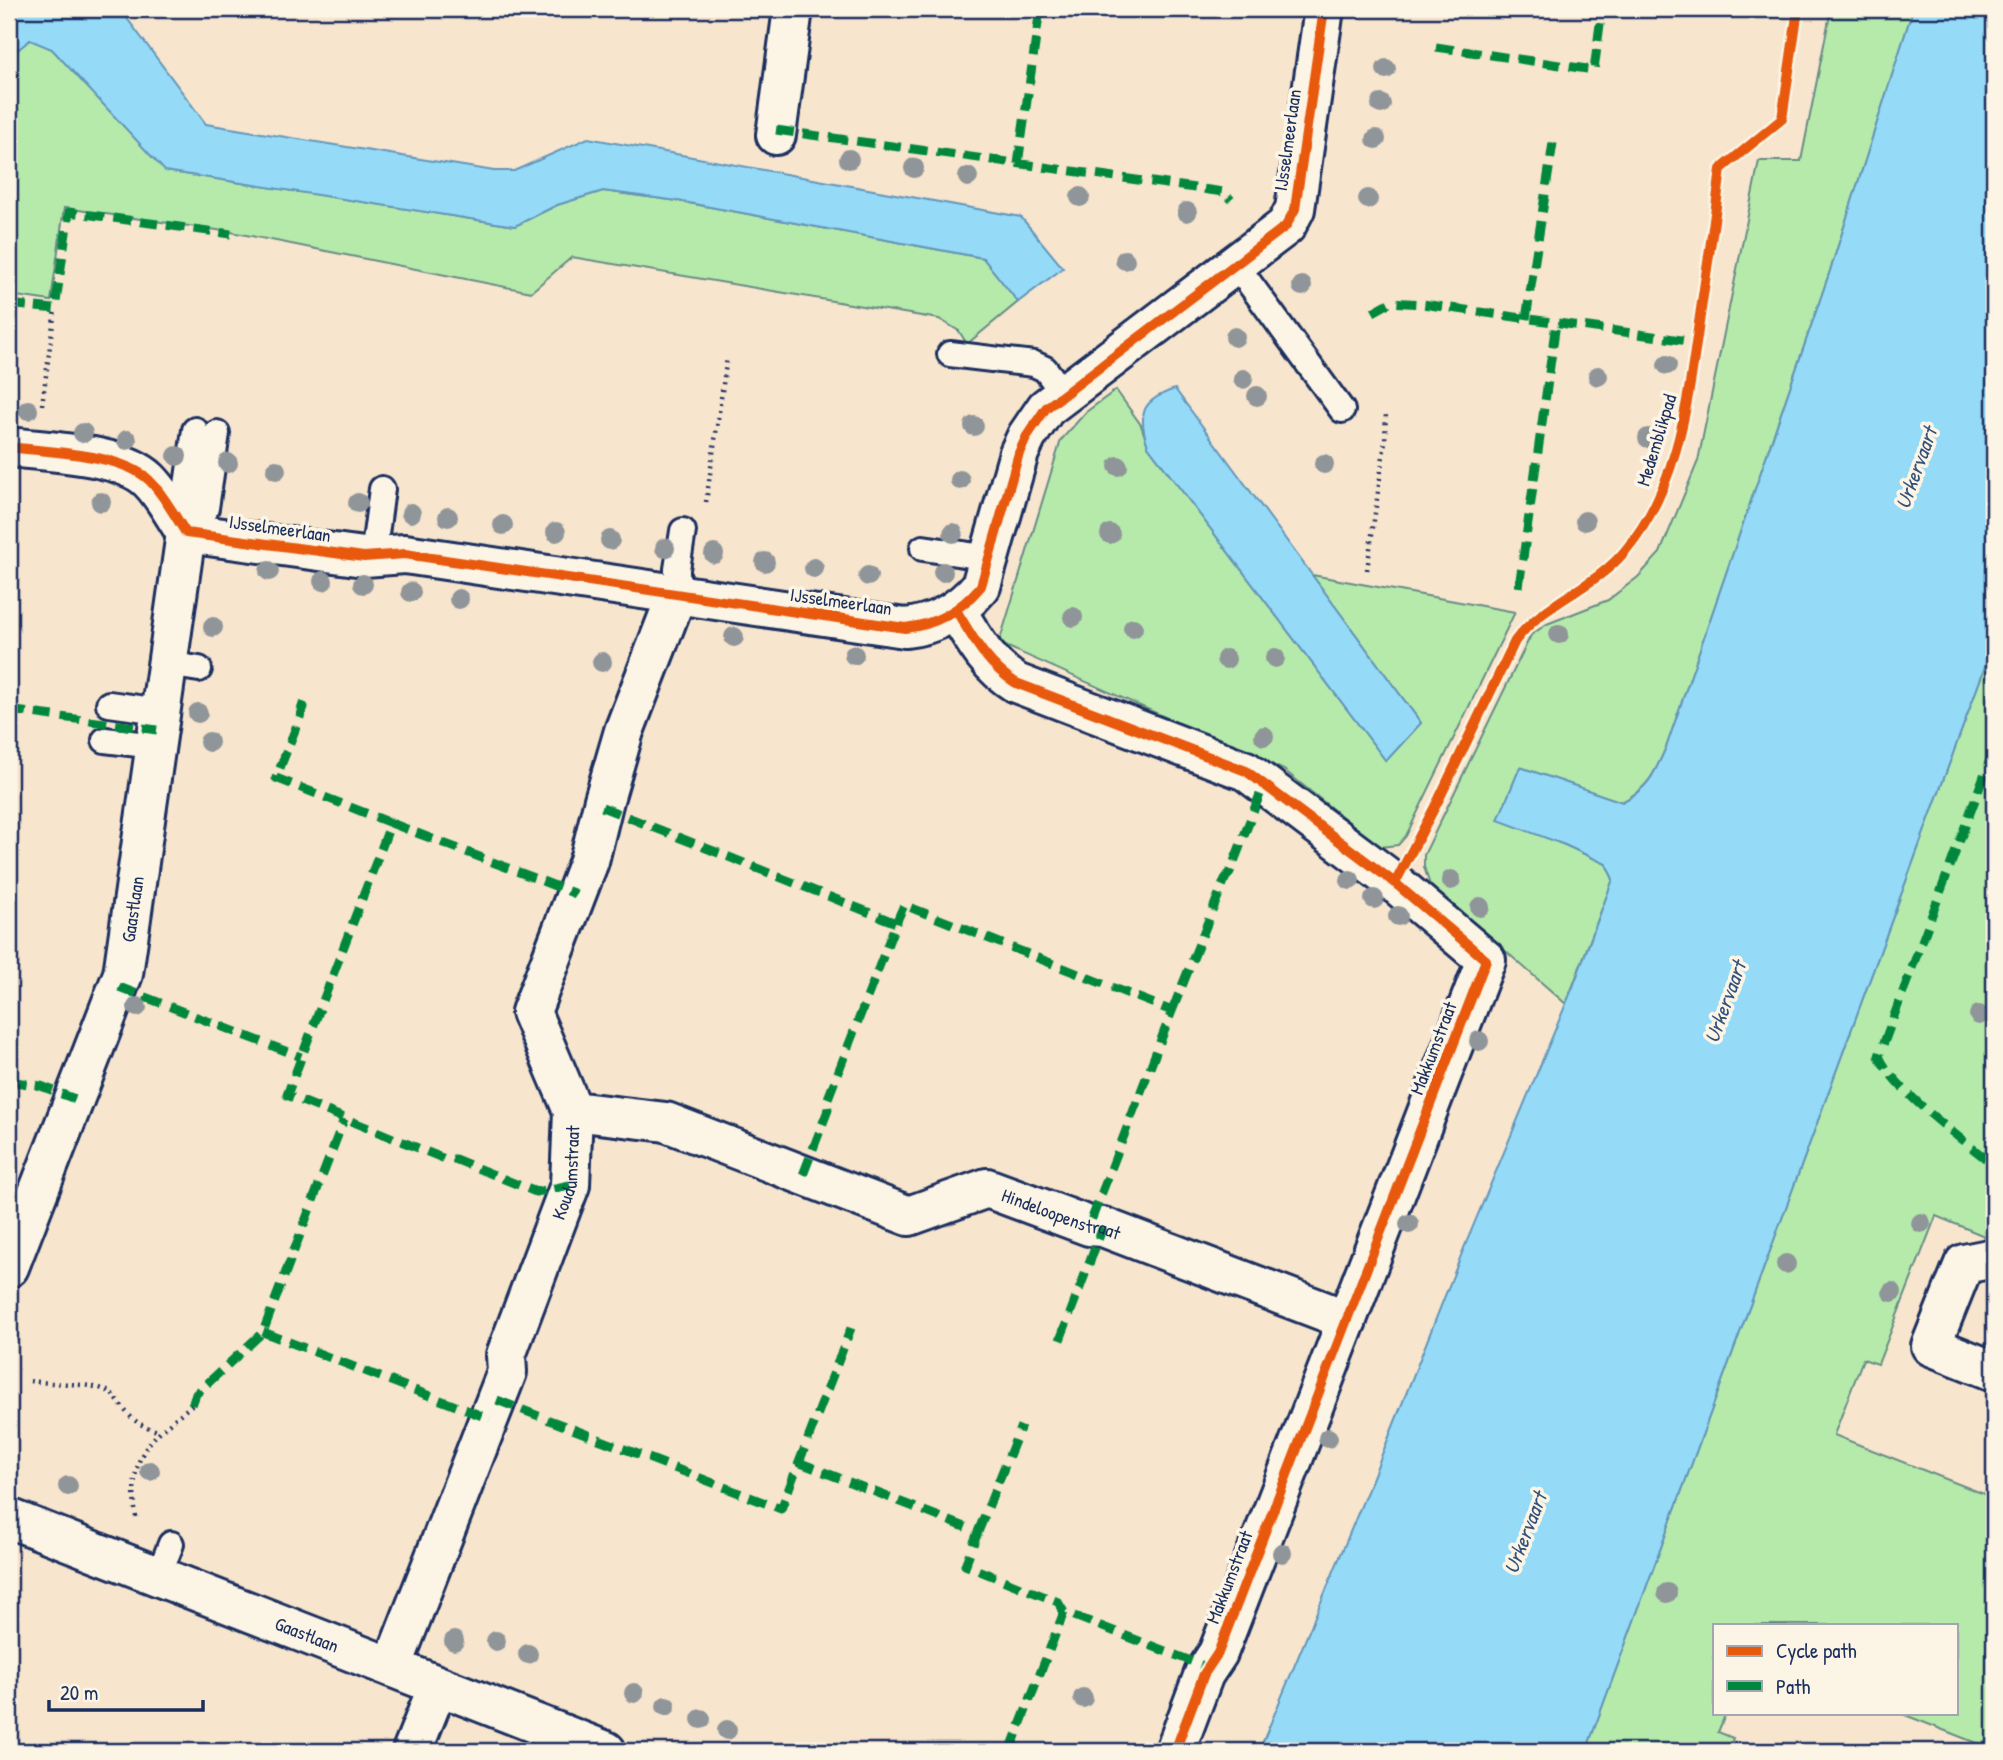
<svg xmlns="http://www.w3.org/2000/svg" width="2003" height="1760" font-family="'Patrick Hand',sans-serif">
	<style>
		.green { fill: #b6eaab; stroke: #688c84; stroke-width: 2 }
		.water { fill: #95dbf7; stroke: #6496ba; stroke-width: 2 }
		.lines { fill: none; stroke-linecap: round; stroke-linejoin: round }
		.service-casing { stroke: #1b2f5e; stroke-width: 30 }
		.minor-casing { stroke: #1b2f5e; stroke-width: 44 }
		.path { stroke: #1b2f5e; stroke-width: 4.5; stroke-dasharray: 2 5; stroke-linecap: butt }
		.service { stroke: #fcf5e5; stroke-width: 24 }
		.minor { stroke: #fcf5e5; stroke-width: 38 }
		.quiet { stroke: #00873e; stroke-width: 9; stroke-dasharray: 18 9; stroke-linecap: butt }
		.cycleway-casing { stroke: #fcf5e5; stroke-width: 15 }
		.cycleway { stroke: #e8590c; stroke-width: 10 }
		.tree { fill: #8f9599 }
		.labels { text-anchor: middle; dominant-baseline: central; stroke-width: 7; stroke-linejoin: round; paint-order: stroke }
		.street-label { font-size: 19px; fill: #1b2f5e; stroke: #fcf5e5 }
		.water-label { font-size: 21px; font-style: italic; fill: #33517d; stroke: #fcf5e5 }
	</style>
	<rect width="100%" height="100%" fill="#f7e5ce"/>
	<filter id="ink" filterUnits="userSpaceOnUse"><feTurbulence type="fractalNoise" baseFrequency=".0143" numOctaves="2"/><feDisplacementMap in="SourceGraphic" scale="14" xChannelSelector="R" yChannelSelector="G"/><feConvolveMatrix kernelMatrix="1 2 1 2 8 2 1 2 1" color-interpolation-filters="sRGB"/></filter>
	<g filter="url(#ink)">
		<path class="green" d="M 1831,9 L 1913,9 L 1831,268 L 1667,745 C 1655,772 1650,787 1622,802 L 1520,767 L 1499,819 L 1565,845 L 1606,864 L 1613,879 L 1566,1004 L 1430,885 L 1424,867 L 1424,855 L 1531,635 L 1547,624 L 1608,600 L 1638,577 L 1660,553 L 1698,461 L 1759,161 L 1801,161 Z
			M 30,39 L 52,49 L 166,171 L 515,226 L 557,205 L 603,191 L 678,201 L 983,258 L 1018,302 L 967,344 L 959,331 L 939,319 L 572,257 L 531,292 L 231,232 L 64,208 L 51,301 L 9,295 L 9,57 Z
			M 1116,390 L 1141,425 L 1148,446 L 1386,761 L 1421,723 L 1312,575 L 1515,612 L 1406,836 L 1398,845 L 1380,847 L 1284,770 L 999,643 L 1061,440 L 1086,412 Z
			M 1994,642 L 1994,1240 L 1936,1216 L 1878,1364 L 1863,1359 L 1834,1435 L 1994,1498 L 1994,1750 L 1900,1713 L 1956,1713 L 1956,1625 L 1714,1625 L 1714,1713 L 1726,1713 L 1718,1732 L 1733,1738 L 1728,1751 L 1586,1751 Z"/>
		<path class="water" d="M 9,9 L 120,9 L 206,124 L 494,171 L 514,171 L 588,138 L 1021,217 L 1063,268 L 1018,302 L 983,258 L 678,201 L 603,191 L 557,205 L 515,226 L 165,171 L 52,49 L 30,40 L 9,57 Z
			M 1913,9 L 1994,9 L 1994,642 L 1586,1751 L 1259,1751 L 1373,1477 L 1464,1248 L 1573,987 L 1613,879 L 1606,864 L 1565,845 L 1498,820 L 1520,767 L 1622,802 C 1650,788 1655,772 1667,745 L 1831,268 Z
			M 1175,389 L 1421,723 L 1386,761 L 1148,446 C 1137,413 1142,400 1175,389 Z"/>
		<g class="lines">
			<defs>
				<path id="service" d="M 1236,265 L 1342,410
					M 950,354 L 1034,364 L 1045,369 L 1063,393
					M 186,529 L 186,492 L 195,430
					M 186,533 L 206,508 L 217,433
					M 923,548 L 990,558
					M 373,557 L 382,489
					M 677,594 L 677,569 L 683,531
					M 167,664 L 199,669
					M 109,704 L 160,711
					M 105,740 L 155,746
					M 158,1577 L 171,1544"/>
				<g id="minor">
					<path d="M 776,135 L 793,9"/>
					<path d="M 9,447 C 47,452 121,453 149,480 C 164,495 174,515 186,533 L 364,557 L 405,554 L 905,628 C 936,625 961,610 981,586 L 1019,453 L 1027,436 L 1046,408 L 1286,226 L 1295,209 L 1324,9"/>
					<path d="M 956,610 C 973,638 987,665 1016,683 L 1246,771 L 1395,883 L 1486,960 L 1218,1653 L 1204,1674 L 1175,1751"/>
					<path id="s1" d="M 573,1111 L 666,1122 L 909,1216 L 987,1188 L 1089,1226 L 1103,1227 L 1347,1320"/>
					<path d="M 1994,1258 L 1964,1264 L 1931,1346 L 1994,1371"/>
					<path id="s2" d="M 9,1267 L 123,974 L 186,533"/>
					<path id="s3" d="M 9,1518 L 606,1751"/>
					<path id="s4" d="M 392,1667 L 507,1372 L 506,1355 L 570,1185 L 573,1111 L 531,1012 L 589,861 L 604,800 L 624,731 L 677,594"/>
					<path d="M 412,1751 L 438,1686"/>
				</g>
			</defs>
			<use href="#service" class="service-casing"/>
			<use href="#minor" class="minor-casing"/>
			<path class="path" d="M 42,405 L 55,309
				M 706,502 L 727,357
				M 1367,570 L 1385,442 L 1386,412
				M 9,1340 L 17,1338
				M 30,1381 C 49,1384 90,1383 105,1390 C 117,1395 121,1408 131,1417 C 139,1425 149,1428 160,1432
				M 136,1517 C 128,1456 146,1441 192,1405"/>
			<use href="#service" class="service"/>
			<use href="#minor" class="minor"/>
			<path class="quiet" d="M 1436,47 L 1594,70 L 1602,9
				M 776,130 L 1224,192 L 1231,200
				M 1018,164 L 1040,9
				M 9,304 L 55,309 L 69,212 L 231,234
				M 1373,312 L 1391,302 L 1422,304 L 1696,342
				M 1526,319 L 1553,143
				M 1519,587 L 1556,323
				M 298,705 L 304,707 L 276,778 L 391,823 L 287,1095 L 445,1159 L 455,1159 L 536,1192 L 570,1185
				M 9,710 L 157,730
				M 1994,749 L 1879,1056 C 1892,1088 1965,1142 1994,1165
				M 602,807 L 896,923 L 827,1101 L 828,1110 L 803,1175
				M 391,823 L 576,894
				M 896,923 L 904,905 L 1172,1011 L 1089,1226
				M 119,987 L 301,1057
				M 1172,1011 L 1225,879 L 1230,872 L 1264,784
				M 9,1081 L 41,1086 L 75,1099
				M 263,1332 L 490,1419
				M 1060,1340 L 1103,1227
				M 497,1400 L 781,1509 L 851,1328
				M 192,1405 L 196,1394 L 263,1332 L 344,1119
				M 798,1462 L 978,1532 L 965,1565 L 1058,1602 L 1064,1612 L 1209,1668
				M 978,1532 L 1021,1426
				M 1010,1751 L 1064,1612"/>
			<defs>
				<path id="cycleway" d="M 9,447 C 47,452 121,453 149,480 C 164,495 174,515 186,533 L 364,557 L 405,554 L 905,628 C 936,625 961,610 981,586 L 1019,453 L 1027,436 L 1046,408 L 1286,226 L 1295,209 L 1324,9
					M 956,610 C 973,638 987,665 1016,683 L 1246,771 L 1395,883 L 1486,960 L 1218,1653 L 1204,1674 L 1175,1751
					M 1395,883 L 1439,799 L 1515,641 C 1546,600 1594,589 1625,551 C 1680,486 1688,397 1700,316 C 1707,267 1715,218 1721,169 L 1782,119 L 1798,9"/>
			</defs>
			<use href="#cycleway" class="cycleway-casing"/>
			<use href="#cycleway" class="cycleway"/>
		</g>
		<g class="tree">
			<circle cx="1386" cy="69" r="10"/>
			<circle cx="1381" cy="104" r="10"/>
			<circle cx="1376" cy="139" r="10"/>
			<circle cx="849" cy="159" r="10"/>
			<circle cx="914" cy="168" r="10"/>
			<circle cx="968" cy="177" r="10"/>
			<circle cx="1080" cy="197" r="10"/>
			<circle cx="1368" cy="199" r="10"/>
			<circle cx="1187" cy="212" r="10"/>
			<circle cx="1125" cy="260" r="10"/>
			<circle cx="1302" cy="286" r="10"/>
			<circle cx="1235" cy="337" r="10"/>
			<circle cx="1667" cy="365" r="10"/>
			<circle cx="1598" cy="376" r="10"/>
			<circle cx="1243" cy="379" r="10"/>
			<circle cx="1257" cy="396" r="10"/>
			<circle cx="28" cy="410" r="10"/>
			<circle cx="974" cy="426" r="10"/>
			<circle cx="83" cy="433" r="10"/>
			<circle cx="1648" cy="438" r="10"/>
			<circle cx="127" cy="440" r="10"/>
			<circle cx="177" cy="456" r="10"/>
			<circle cx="228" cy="463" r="10"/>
			<circle cx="1324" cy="464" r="10"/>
			<circle cx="1118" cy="466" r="10"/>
			<circle cx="276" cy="470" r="10"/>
			<circle cx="960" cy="480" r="10"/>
			<circle cx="101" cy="502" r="10"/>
			<circle cx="358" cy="503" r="10"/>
			<circle cx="411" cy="513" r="10"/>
			<circle cx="448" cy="517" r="10"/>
			<circle cx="1585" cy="521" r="10"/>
			<circle cx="503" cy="525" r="10"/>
			<circle cx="556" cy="532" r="10"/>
			<circle cx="953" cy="533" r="10"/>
			<circle cx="1110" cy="534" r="10"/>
			<circle cx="610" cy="540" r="10"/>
			<circle cx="665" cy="548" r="10"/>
			<circle cx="714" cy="554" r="10"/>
			<circle cx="765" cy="562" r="10"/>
			<circle cx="814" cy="568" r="10"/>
			<circle cx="269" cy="571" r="10"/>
			<circle cx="943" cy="572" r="10"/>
			<circle cx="868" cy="576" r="10"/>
			<circle cx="323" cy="581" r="10"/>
			<circle cx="363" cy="584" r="10"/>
			<circle cx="411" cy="592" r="10"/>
			<circle cx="459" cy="599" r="10"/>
			<circle cx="1073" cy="617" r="10"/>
			<circle cx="213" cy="627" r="10"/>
			<circle cx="1133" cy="628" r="10"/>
			<circle cx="1559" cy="634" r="10"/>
			<circle cx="734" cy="637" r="10"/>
			<circle cx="854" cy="655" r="10"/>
			<circle cx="1275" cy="658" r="10"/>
			<circle cx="1226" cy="659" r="10"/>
			<circle cx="602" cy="662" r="10"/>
			<circle cx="198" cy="713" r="10"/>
			<circle cx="1264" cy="736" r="10"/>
			<circle cx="209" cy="742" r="10"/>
			<circle cx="1350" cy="880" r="10"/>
			<circle cx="1451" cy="880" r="10"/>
			<circle cx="1374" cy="899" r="10"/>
			<circle cx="1480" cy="907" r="10"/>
			<circle cx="1398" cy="916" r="10"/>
			<circle cx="137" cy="1007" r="10"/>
			<circle cx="1979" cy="1015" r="10"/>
			<circle cx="1479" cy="1041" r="10"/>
			<circle cx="1921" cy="1223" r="10"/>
			<circle cx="1409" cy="1224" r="10"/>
			<circle cx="1786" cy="1264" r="10"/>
			<circle cx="1892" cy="1292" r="10"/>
			<circle cx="1328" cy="1438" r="10"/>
			<circle cx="150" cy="1471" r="10"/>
			<circle cx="68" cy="1486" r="10"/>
			<circle cx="1282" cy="1553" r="10"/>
			<circle cx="1667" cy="1593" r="10"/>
			<circle cx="454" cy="1641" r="10"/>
			<circle cx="496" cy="1641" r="10"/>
			<circle cx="528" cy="1654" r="10"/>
			<circle cx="634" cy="1693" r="10"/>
			<circle cx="1083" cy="1698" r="10"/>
			<circle cx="666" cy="1706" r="10"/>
			<circle cx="701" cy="1719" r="10"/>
			<circle cx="727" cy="1730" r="10"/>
		</g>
	</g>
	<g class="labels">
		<g class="street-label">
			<text transform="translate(1287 140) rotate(-82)">IJsselmeerlaan</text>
			<text transform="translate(1656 440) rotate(-73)">Medemblikpad</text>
			<text transform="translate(280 528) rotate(8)">IJsselmeerlaan</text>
			<text transform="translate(841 601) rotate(8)">IJsselmeerlaan</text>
			<text stroke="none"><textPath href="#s2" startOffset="380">Gaastlaan</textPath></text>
			<text transform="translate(1433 1048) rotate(-69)">Makkumstraat</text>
			<text stroke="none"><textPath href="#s4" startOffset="527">Koudumstraat</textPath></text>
			<text stroke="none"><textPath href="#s1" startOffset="516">Hindeloopenstraat</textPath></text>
			<text transform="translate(1229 1577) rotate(-69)">Makkumstraat</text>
			<text stroke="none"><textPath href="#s3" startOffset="320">Gaastlaan</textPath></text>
		</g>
		<g class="water-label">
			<text transform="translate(1916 468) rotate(-70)">Urkervaart</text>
			<text transform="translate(1725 1002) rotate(-70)">Urkervaart</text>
			<text transform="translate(1525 1533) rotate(-69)">Urkervaart</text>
		</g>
	</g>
	<rect width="2003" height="1760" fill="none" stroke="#fcf5e5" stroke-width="35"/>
	<rect x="18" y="18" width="1968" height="1725" fill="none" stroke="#1b2f5e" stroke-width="2.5" filter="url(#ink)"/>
	<rect x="1713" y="1624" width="245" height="91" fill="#fcf5e5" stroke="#a2a6af" stroke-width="2"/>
	<rect x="1727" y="1646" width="35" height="10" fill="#e8590c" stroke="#a2a6af" stroke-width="2"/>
	<text x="1776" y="1658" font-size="21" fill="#1b2f5e">Cycle path</text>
	<rect x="1727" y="1681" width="35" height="10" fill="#00873e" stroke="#a2a6af" stroke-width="2"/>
	<text x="1776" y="1694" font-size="21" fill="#1b2f5e">Path</text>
	<path d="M49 1700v10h154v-10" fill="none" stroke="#1b2f5e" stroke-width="3.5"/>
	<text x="60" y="1700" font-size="21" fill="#1b2f5e" stroke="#fcf5e5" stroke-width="5" paint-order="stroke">20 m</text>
</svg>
